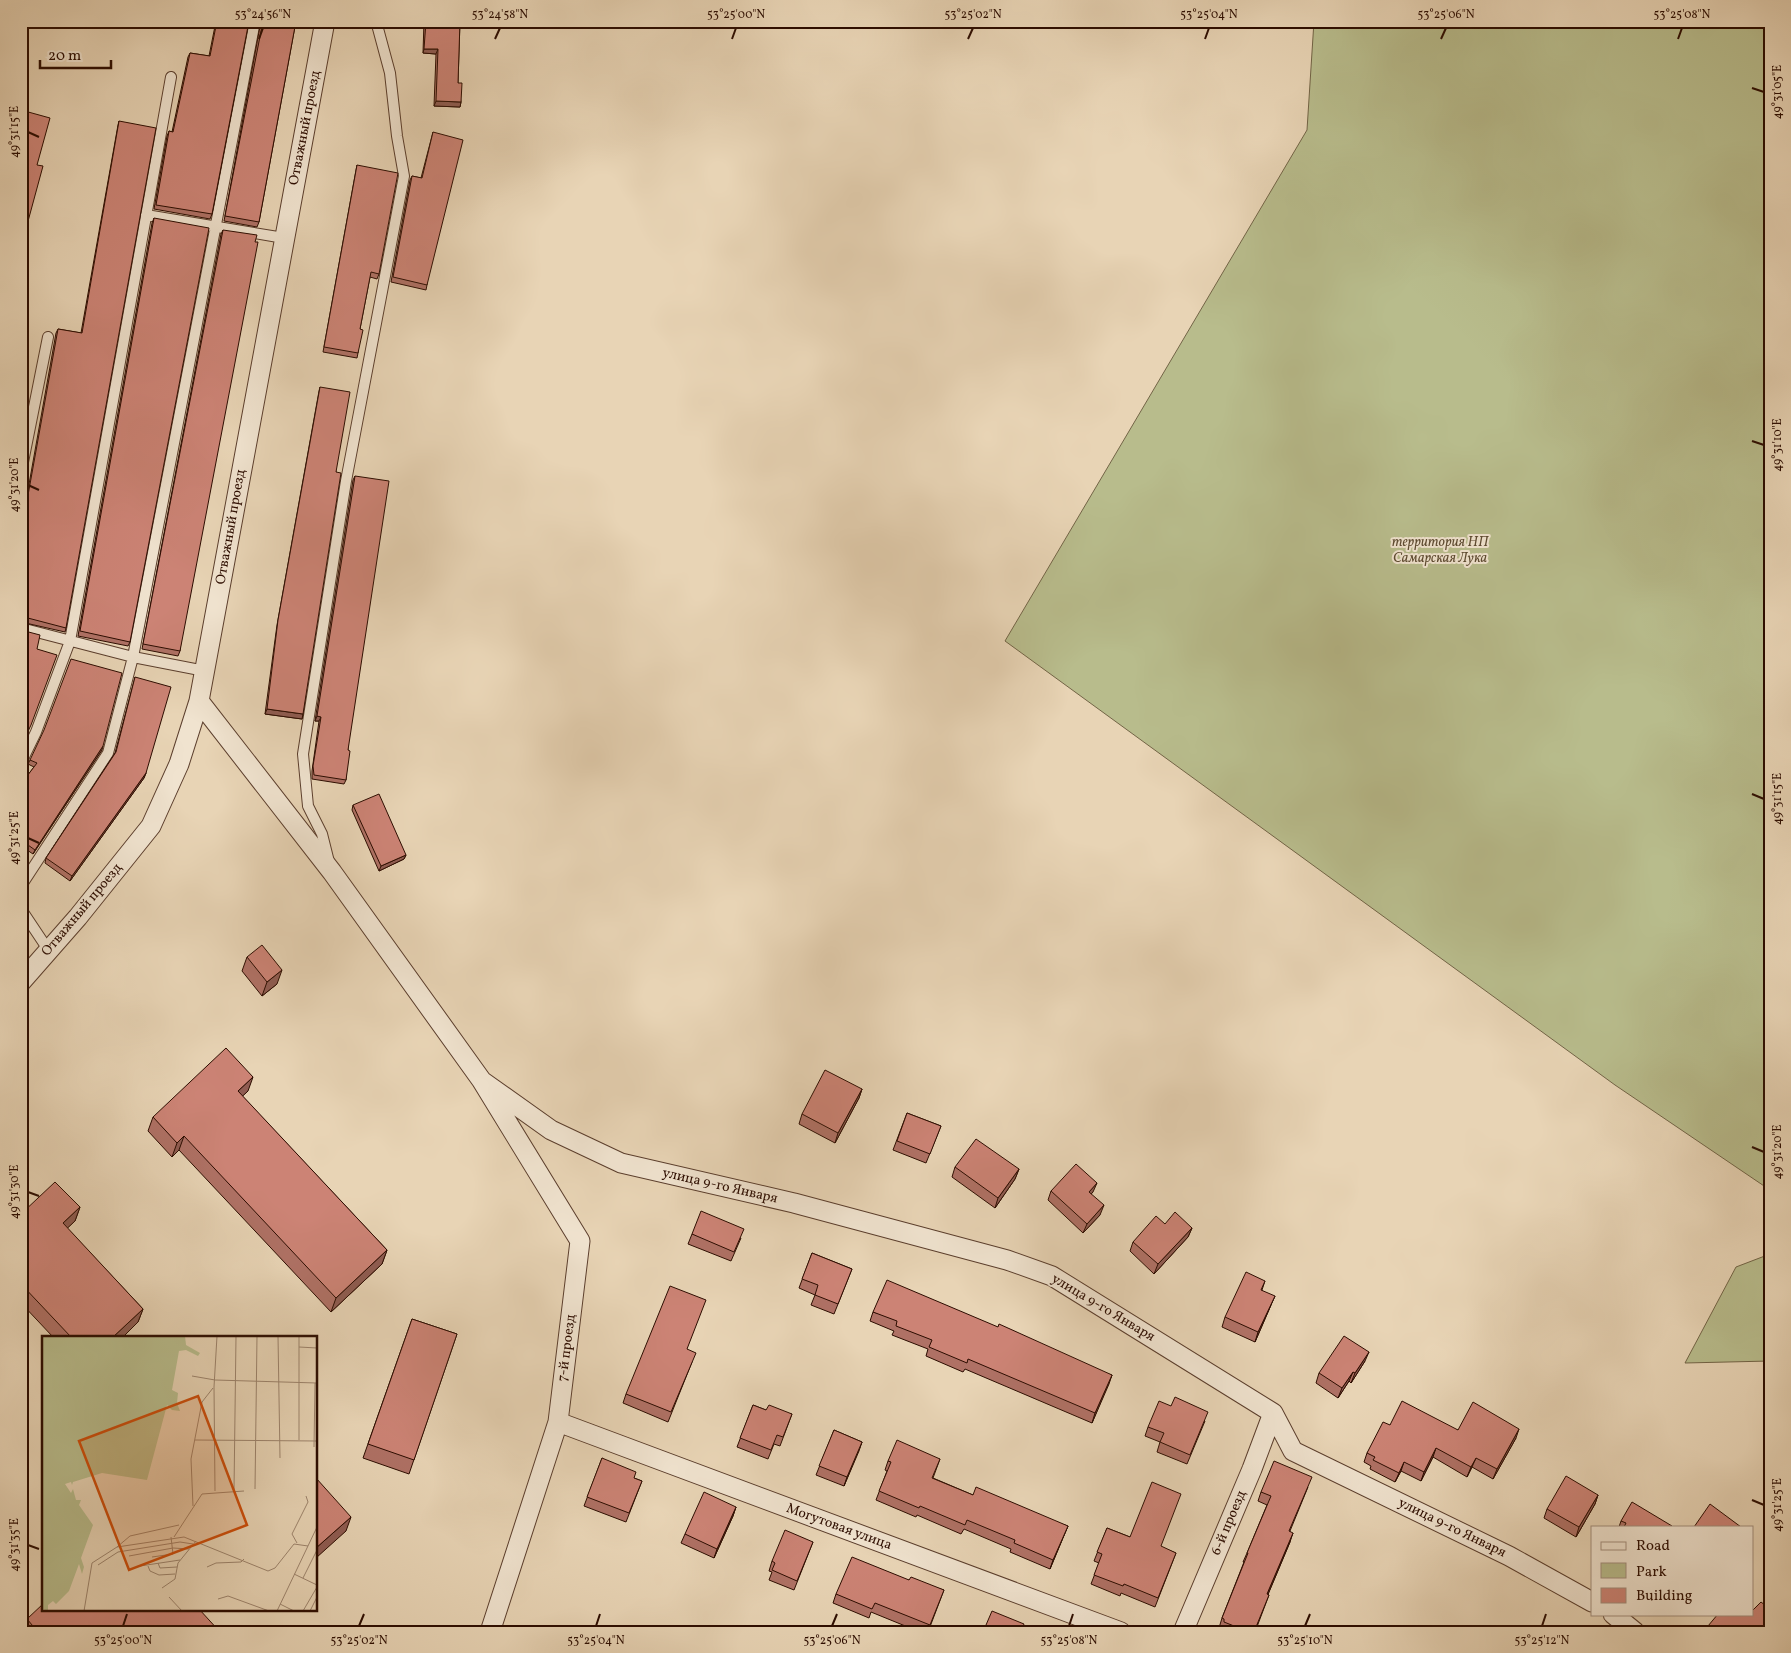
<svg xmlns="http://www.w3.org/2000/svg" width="1791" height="1653" font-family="Vollkorn,serif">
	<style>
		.green { fill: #b8bc8c; stroke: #726446 }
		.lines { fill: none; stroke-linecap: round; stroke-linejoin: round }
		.service-casing { stroke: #5b3e2d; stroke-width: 12 }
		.minor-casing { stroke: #5b3e2d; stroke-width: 21 }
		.service { stroke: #f0e3cf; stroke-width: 10 }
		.minor { stroke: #f0e3cf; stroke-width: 19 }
		.wall { fill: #af7165; stroke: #2c0c00 }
		.shaded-wall { fill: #8f5c52; stroke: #2c0c00 }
		.building { fill: #cc8375; stroke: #2c0c00 }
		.ticks { fill: none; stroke: #2c0c00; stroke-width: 2 }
		.labels { text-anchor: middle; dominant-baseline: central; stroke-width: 4; stroke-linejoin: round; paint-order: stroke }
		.street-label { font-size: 14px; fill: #2c0c00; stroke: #f0e3cf }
		.park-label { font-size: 14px; font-style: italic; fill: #5d4a31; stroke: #f0e3cf }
		.inset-road { fill: none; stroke: #9d846d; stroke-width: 1 }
		.view { fill: #cc4d0a; fill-opacity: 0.15; stroke: #cc4d0a; stroke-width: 2.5 }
		.inset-edge { fill: none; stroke: #2c0c00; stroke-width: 2.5 }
		.neatline { fill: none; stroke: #2c0c00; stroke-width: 2 }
		.ticks-label { font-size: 12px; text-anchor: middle; fill: #2c0c00 }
	</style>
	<rect width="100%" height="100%" fill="#e8d4b5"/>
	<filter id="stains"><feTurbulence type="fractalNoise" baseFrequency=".004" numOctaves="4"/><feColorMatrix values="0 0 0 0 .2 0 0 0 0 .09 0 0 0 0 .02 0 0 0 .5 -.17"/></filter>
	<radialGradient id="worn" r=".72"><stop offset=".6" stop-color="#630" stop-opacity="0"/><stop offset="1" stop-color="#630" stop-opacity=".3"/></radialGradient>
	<path class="green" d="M 1314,21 L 1770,21 L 1770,1190 L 1615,1085 L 1005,641 L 1307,130 Z
		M 1770,1254 L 1770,1361 L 1685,1363 L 1736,1267 Z"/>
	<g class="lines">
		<defs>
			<path id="service" d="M 146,215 L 284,238
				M 21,472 L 48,337
				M 21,628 L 133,657 L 205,671
				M 21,763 L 36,732 L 70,641 L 171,77
				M 329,862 L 322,834 L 308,806 L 303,754 L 346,481 L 404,176 L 397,136 L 390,73 L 376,21
				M 21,886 L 108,753 L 133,657 L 255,21
				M 21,909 L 49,951"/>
			<path id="minor" d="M 199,701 L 332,872 L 482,1081 L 580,1241 L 558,1422 L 490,1632
				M 21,982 L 78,917 L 151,826 L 179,764 L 199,701 L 325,21
				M 482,1081 L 551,1130 L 621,1163 L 794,1203 L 1007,1260 L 1052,1276 L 1273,1413 L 1293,1451 L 1509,1556 L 1592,1602
				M 558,1422 L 1121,1632
				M 1613,1614 L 1635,1632
				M 1183,1632 L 1252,1469 L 1273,1413"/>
		</defs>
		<use href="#service" class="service-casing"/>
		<use href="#minor" class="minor-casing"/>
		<use href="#service" class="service"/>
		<use href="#minor" class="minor"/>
	</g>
	<path class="wall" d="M 216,21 L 249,21 L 212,214 L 210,219 L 154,209 L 167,136 L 169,131 L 172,132 L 188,57 L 190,53 L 209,56 Z
		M 261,21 L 296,21 L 259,222 L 257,227 L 224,221 Z
		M 424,21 L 460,21 L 458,83 L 461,102 L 460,107 L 434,106 L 436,54 L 423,53 Z
		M 119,121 L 66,628 L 65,632 L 21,622 L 21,529 L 56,333 L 58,329 L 81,333 L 118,125 Z
		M 433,132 L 427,285 L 426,290 L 391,282 L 410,180 L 412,176 L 421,178 Z
		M 357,165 L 379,274 L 377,279 L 370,277 L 360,329 L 358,353 L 357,358 L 323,352 L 356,170 Z
		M 154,218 L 130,642 L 128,646 L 78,636 L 152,223 Z
		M 223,230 L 180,651 L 178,656 L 142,649 L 221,234 Z
		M 320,387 L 336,472 L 303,714 L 302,719 L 265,714 L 277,625 L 319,391 Z
		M 355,476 L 348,750 L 346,780 L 344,784 L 312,779 L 312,771 L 319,721 L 315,721 L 353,480 Z
		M 135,677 L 146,773 L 144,778 L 70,881 L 45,863 L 46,858 L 115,753 Z
		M 102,750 L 33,854 L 21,846 L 21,784 L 34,767 L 28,764 L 30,760 Z
		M 353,805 L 406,855 L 404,859 L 379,871 L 352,810 Z
		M 247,957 L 277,984 L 262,996 L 242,971 Z
		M 862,1089 L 859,1098 L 835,1143 L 799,1124 L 802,1114 Z
		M 248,1091 L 242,1096 L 387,1250 L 382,1264 L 331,1312 L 179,1150 L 172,1157 L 148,1131 L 153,1117 Z
		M 907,1113 L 941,1126 L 926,1163 L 893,1150 Z
		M 955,1167 L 1019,1169 L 1015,1179 L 995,1208 L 952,1177 Z
		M 1051,1191 L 1093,1192 L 1091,1194 L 1100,1215 L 1083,1233 L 1048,1200 Z
		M 80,1207 L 75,1221 L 67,1228 L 143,1309 L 138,1322 L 123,1337 L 53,1337 L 21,1303 L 21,1214 Z
		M 1192,1228 L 1188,1237 L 1154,1274 L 1130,1251 L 1133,1242 Z
		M 692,1234 L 741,1238 L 731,1261 L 688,1244 Z
		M 812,1253 L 852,1269 L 834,1314 L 811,1305 L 815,1295 L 799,1288 Z
		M 1265,1281 L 1262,1290 L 1271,1305 L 1255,1342 L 1222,1327 L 1225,1317 Z
		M 873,1312 L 1112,1375 L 1092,1423 L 965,1369 L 963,1372 L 926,1356 L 928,1349 L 892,1335 L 894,1331 L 870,1321 Z
		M 412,1319 L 457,1334 L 409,1474 L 363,1458 Z
		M 687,1349 L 692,1362 L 668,1422 L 623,1403 L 626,1394 Z
		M 1365,1361 L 1351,1383 L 1349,1381 L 1338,1398 L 1316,1383 L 1319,1373 Z
		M 753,1405 L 766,1410 L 792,1414 L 780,1446 L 774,1444 L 768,1459 L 737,1447 Z
		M 1171,1406 L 1205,1421 L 1187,1464 L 1157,1452 L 1160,1442 L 1145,1436 L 1148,1427 Z
		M 1390,1425 L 1458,1430 L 1516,1438 L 1493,1479 L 1472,1467 L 1467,1477 L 1433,1457 L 1421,1481 L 1401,1471 L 1395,1482 L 1370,1469 L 1371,1466 L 1364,1462 L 1367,1453 Z
		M 834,1430 L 862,1442 L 844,1486 L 816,1475 Z
		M 602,1458 L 634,1478 L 642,1481 L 626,1522 L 584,1506 Z
		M 940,1459 L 933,1478 L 973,1495 L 1068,1526 L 1050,1569 L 1010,1552 L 1011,1549 L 964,1529 L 961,1534 L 917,1515 L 916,1517 L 876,1500 L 887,1471 L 885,1470 L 888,1461 Z
		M 1308,1487 L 1290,1531 L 1290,1542 L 1268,1594 L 1269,1595 L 1255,1632 L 1222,1632 L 1220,1631 L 1221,1628 L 1219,1628 L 1222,1618 L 1244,1562 L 1243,1562 L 1247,1553 L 1267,1505 L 1258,1501 L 1261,1492 Z
		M 1598,1495 L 1595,1504 L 1576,1537 L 1544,1518 L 1547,1509 Z
		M 736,1507 L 733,1516 L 714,1558 L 681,1543 L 685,1534 Z
		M 1621,1521 L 1672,1527 L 1619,1527 Z
		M 1107,1528 L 1130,1537 L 1161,1547 L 1176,1553 L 1155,1607 L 1121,1593 L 1120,1596 L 1091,1584 L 1099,1563 L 1094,1561 Z
		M 813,1542 L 794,1590 L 769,1580 L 772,1572 L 769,1571 L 772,1561 Z
		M 909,1580 L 944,1590 L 928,1632 L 920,1632 L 871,1612 L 869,1618 L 833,1603 L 836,1594 Z
		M 27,1619 L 220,1632 L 22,1632 Z
		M 1708,1626 L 1762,1632 L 1705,1632 Z"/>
	<path class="shaded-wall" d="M 424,49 L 438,49 L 436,54 L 423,53 Z
		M 436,101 L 461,102 L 460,107 L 434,106 Z
		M 267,709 L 303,714 L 302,719 L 265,714 Z
		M 317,716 L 321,717 L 319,721 L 315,721 Z
		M 103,746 L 102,750 L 33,854 L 35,850 Z
		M 146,773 L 144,778 L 70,881 L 72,876 Z
		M 406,855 L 404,859 L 379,871 L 381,866 Z
		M 282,970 L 277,984 L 262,996 L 267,982 Z
		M 253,1077 L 248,1091 L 233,1105 L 238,1091 Z
		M 862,1089 L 859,1098 L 835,1143 L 838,1133 Z
		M 184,1136 L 179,1150 L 172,1157 L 177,1143 Z
		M 1019,1169 L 1015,1179 L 995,1208 L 998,1198 Z
		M 1097,1183 L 1093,1192 L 1085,1201 L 1089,1192 Z
		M 1104,1205 L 1100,1215 L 1083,1233 L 1087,1224 Z
		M 80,1207 L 75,1221 L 58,1237 L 63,1223 Z
		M 1192,1228 L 1188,1237 L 1154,1274 L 1158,1264 Z
		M 387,1250 L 382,1264 L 331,1312 L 336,1298 Z
		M 1275,1296 L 1271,1305 L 1255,1342 L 1258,1332 Z
		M 143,1309 L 138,1322 L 123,1337 L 113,1337 Z
		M 1369,1352 L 1365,1361 L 1351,1383 L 1355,1373 Z
		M 1353,1372 L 1349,1381 L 1338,1398 L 1342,1388 Z
		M 1112,1375 L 1109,1384 L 1092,1423 L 1095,1413 Z
		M 1519,1429 L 1516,1438 L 1493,1479 L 1497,1469 Z
		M 862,1442 L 859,1451 L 844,1486 L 847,1477 Z
		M 1436,1448 L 1433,1457 L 1421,1481 L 1424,1472 Z
		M 1476,1458 L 1472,1467 L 1467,1477 L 1471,1467 Z
		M 1404,1462 L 1401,1471 L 1395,1482 L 1399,1473 Z
		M 1598,1495 L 1595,1504 L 1576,1537 L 1579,1527 Z
		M 736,1507 L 733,1516 L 714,1558 L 717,1549 Z
		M 351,1517 L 346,1531 L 316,1558 L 316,1548 Z
		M 1068,1526 L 1064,1535 L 1050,1569 L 1053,1560 Z
		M 1293,1533 L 1290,1542 L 1264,1604 L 1267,1594 Z
		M 1770,1617 L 1770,1623 L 1762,1632 L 1757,1632 Z"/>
	<path class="building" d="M 217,21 L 249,21 L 212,214 L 156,205 L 169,131 L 173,132 L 190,53 L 210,56 Z
		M 263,21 L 296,21 L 259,222 L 225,216 Z
		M 426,21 L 460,21 L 458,83 L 462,83 L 461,102 L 436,101 L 438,49 L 424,49 Z
		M 21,110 L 50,118 L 37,165 L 43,166 L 21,247 Z
		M 119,121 L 156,128 L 66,628 L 24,617 L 21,617 L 21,534 L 58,329 L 82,333 Z
		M 433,132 L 463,140 L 427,285 L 393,277 L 412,176 L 422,178 Z
		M 357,165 L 398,173 L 379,274 L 371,272 L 360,329 L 363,330 L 358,353 L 324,347 Z
		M 154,218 L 209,228 L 130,642 L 80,631 Z
		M 223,230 L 257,235 L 255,242 L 258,242 L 180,651 L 143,644 Z
		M 320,387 L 350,392 L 336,472 L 341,473 L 303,714 L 267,709 L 278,620 Z
		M 355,476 L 389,481 L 348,750 L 350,751 L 346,780 L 314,775 L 313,766 L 321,717 L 317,716 Z
		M 21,630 L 40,635 L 37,649 L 57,655 L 31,725 L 21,746 Z
		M 71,659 L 122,673 L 103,746 L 35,850 L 21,840 L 21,784 L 37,763 L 30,760 L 44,730 Z
		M 135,677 L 171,687 L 146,773 L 72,876 L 46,858 L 116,752 Z
		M 379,794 L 406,855 L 381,866 L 353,805 Z
		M 262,945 L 282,970 L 267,982 L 247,957 Z
		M 226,1048 L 253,1077 L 238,1091 L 387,1250 L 336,1298 L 184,1136 L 177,1143 L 153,1117 Z
		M 825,1070 L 862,1089 L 838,1133 L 802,1114 Z
		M 907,1113 L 941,1126 L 930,1154 L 897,1141 Z
		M 976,1139 L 1019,1169 L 998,1198 L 955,1167 Z
		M 1076,1164 L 1097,1183 L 1089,1192 L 1104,1205 L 1087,1224 L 1051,1191 Z
		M 55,1182 L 80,1207 L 63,1223 L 143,1309 L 113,1337 L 71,1337 L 21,1284 L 21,1244 L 22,1243 L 21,1242 L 21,1214 Z
		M 701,1211 L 744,1229 L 734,1252 L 692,1234 Z
		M 1175,1212 L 1192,1228 L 1158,1264 L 1133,1242 L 1156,1216 L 1165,1224 Z
		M 812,1253 L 852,1269 L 838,1304 L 815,1295 L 818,1285 L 802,1279 Z
		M 1246,1272 L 1265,1281 L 1261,1290 L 1275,1296 L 1258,1332 L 1225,1317 Z
		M 887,1280 L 998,1327 L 999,1324 L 1112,1375 L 1095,1413 L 968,1359 L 967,1363 L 929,1347 L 932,1340 L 896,1326 L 897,1321 L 873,1312 Z
		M 670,1286 L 706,1300 L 687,1349 L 696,1353 L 671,1412 L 626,1394 Z
		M 412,1319 L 457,1334 L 414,1460 L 368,1444 Z
		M 1344,1336 L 1369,1352 L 1355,1373 L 1353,1372 L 1342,1388 L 1319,1373 Z
		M 1175,1397 L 1208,1412 L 1190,1455 L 1160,1442 L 1164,1433 L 1148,1427 L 1159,1401 L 1171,1406 Z
		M 1402,1401 L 1458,1430 L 1473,1402 L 1519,1429 L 1497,1469 L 1476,1458 L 1471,1467 L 1436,1448 L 1424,1472 L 1404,1462 L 1399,1473 L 1373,1460 L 1375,1457 L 1367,1453 L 1383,1422 L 1390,1425 Z
		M 753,1405 L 766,1410 L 769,1405 L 792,1414 L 783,1437 L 777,1435 L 771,1450 L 740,1438 Z
		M 834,1430 L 862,1442 L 847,1477 L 819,1466 Z
		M 897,1440 L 940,1459 L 932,1478 L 973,1495 L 976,1487 L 1068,1526 L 1053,1560 L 1014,1543 L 1015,1540 L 967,1520 L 965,1525 L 920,1506 L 919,1508 L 879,1491 L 891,1462 L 888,1461 Z
		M 602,1458 L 636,1472 L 634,1478 L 642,1481 L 629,1513 L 587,1497 Z
		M 1274,1461 L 1312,1477 L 1289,1531 L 1293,1533 L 1267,1594 L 1269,1595 L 1254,1632 L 1249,1632 L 1224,1622 L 1224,1619 L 1222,1618 L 1248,1553 L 1247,1553 L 1271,1496 L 1261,1492 Z
		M 1566,1476 L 1598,1495 L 1579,1527 L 1547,1509 Z
		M 316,1478 L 351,1517 L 316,1548 Z
		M 1152,1482 L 1181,1494 L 1161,1546 L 1176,1553 L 1158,1598 L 1124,1584 L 1123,1586 L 1094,1575 L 1102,1554 L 1097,1552 L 1107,1528 L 1130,1537 Z
		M 704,1492 L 736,1507 L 717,1549 L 685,1534 Z
		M 1632,1502 L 1672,1526 L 1671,1527 L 1624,1527 L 1626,1523 L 1621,1521 Z
		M 1710,1504 L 1741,1527 L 1694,1527 Z
		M 785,1530 L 813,1542 L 797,1581 L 772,1570 L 775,1563 L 772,1561 Z
		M 852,1557 L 909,1580 L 911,1577 L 944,1590 L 930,1625 L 875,1603 L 872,1609 L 836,1594 Z
		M 1761,1602 L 1770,1609 L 1770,1617 L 1757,1632 L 1714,1632 L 1708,1626 L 1718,1614 L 1752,1614 L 1752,1611 Z
		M 44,1603 L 44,1609 L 199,1609 L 220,1632 L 38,1632 L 27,1619 Z
		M 992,1611 L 1024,1624 L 1021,1632 L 983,1632 Z"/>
	<path class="ticks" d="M 259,39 L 263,28M 495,39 L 500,28M 732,39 L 736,28M 968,39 L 973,28M 1205,39 L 1209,28M 1441,39 L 1446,28M 1678,39 L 1682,28M 1752,88 L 1764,92M 28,132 L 39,137M 1752,441 L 1764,445M 28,485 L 39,490M 1752,794 L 1764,799M 28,838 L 39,843M 1752,1147 L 1764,1152M 28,1192 L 39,1196M 1752,1500 L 1764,1505M 28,1545 L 39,1549M 123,1626 L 127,1614M 359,1626 L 364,1614M 596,1626 L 600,1614M 832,1626 L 837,1614M 1069,1626 L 1073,1614M 1305,1626 L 1310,1614M 1542,1626 L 1546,1614"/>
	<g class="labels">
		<g class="street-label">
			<text transform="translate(305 128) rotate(-79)">Отважный проезд</text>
			<text transform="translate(231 527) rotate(-80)">Отважный проезд</text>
			<text transform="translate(82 910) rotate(-50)">Отважный проезд</text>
			<text transform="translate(720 1186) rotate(13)">улица 9-го Января</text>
			<text transform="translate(1103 1308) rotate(31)">улица 9-го Января</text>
			<text transform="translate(567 1348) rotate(-83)">7-й проезд</text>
			<text transform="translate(1229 1523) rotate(-67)">6-й проезд</text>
			<text transform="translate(839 1527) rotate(20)">Могутовая улица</text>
			<text transform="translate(1452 1528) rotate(26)">улица 9-го Января</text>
		</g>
		<g class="park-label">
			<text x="1440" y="542">территория НП<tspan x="1440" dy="16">Самарская Лука</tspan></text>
		</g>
	</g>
	<g transform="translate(42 1336)">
		<rect width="275" height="275" fill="#e8d4b5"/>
		<path d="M 0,0 L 143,0 L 144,9 L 158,17 L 156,20 L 144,14 L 137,15 L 130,54 L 136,57 L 135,67 L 138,75 L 130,74 L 125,69 L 105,144 L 60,137 L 31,146 L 30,149 L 29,146 L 23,148 L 29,157 L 31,153 L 34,164 L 39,164 L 37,169 L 51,189 L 39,222 L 42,231 L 40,238 L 37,228 L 27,255 L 14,268 L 11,265 L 6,269 L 6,275 L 0,273 Z" fill="#b8bc8c"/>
		<path class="inset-road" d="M 236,0 L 238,122M 257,11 L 275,12M 150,40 L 173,44 L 275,47M 153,104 L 275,105M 257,104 L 257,0M 272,111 L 273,47M 213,153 L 215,0M 192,154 L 194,0M 173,155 L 172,51 L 175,0M 151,170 L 149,123 L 160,66 L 171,52M 132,201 L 160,158 L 202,155M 255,207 L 250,198 L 266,166 L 264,160M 75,211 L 88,200 L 137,189M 87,220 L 131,212 L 147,213M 110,221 L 131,218 L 129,201M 116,227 L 118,232 L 135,231M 56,229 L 76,216 L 138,206 L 151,208M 98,230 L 138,224M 106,230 L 108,235 L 117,239 L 133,238M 165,231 L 174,227 L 199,226 L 202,223M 252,238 L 275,249M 261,242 L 275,214M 120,252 L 133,243 L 136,227 L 154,205M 127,261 L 140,275M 176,263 L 186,260 L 227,275M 238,268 L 252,275M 42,275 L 50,227 L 75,211 L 142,201 L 226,235 L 233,232 L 252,208 L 266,210M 235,275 L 275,191M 261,275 L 275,251M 268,275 L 275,261"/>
		<path class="view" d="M 156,60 L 205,189 L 87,234 L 37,105 Z"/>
		<rect width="275" height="275" class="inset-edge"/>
	</g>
	<rect width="1791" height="1653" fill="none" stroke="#e8d4b5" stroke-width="55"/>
	<rect x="1591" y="1526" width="162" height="90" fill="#f0e3cf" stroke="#a28d7c"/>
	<rect x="1601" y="1542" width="25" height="8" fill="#f0e3cf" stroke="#a28d7c"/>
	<text x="1636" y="1550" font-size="15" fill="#2c0c00">Road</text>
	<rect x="1601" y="1563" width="25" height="15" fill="#b8bc8c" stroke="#a28d7c"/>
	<text x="1636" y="1576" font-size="15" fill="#2c0c00">Park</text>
	<rect x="1601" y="1588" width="25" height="15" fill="#cc8375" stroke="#a28d7c"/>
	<text x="1636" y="1600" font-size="15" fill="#2c0c00">Building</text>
	<path d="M40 60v8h71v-8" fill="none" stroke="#2c0c00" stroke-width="2.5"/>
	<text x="48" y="60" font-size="15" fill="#2c0c00" stroke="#f0e3cf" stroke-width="4" paint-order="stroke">20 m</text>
	<rect x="28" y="28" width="1736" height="1598" class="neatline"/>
	<g class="ticks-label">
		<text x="263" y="18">53°24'56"N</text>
		<text x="500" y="18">53°24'58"N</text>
		<text x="736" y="18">53°25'00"N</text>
		<text x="973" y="18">53°25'02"N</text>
		<text x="1209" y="18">53°25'04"N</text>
		<text x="1446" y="18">53°25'06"N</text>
		<text x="1682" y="18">53°25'08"N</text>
		<text transform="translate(1777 92) rotate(-90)" y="4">49°31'05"E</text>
		<text transform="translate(14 132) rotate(-90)" y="4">49°31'15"E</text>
		<text transform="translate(1777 445) rotate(-90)" y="4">49°31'10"E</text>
		<text transform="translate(14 485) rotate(-90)" y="4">49°31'20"E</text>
		<text transform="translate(1777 799) rotate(-90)" y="4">49°31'15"E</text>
		<text transform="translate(14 838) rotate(-90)" y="4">49°31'25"E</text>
		<text transform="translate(1777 1152) rotate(-90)" y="4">49°31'20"E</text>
		<text transform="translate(14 1192) rotate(-90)" y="4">49°31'30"E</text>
		<text transform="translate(1777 1505) rotate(-90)" y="4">49°31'25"E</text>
		<text transform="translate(14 1545) rotate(-90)" y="4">49°31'35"E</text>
		<text x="123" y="1644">53°25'00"N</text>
		<text x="359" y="1644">53°25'02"N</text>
		<text x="596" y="1644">53°25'04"N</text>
		<text x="832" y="1644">53°25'06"N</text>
		<text x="1069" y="1644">53°25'08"N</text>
		<text x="1305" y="1644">53°25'10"N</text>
		<text x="1542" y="1644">53°25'12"N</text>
	</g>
	<rect width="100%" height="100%" filter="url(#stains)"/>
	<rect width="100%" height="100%" fill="url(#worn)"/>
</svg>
